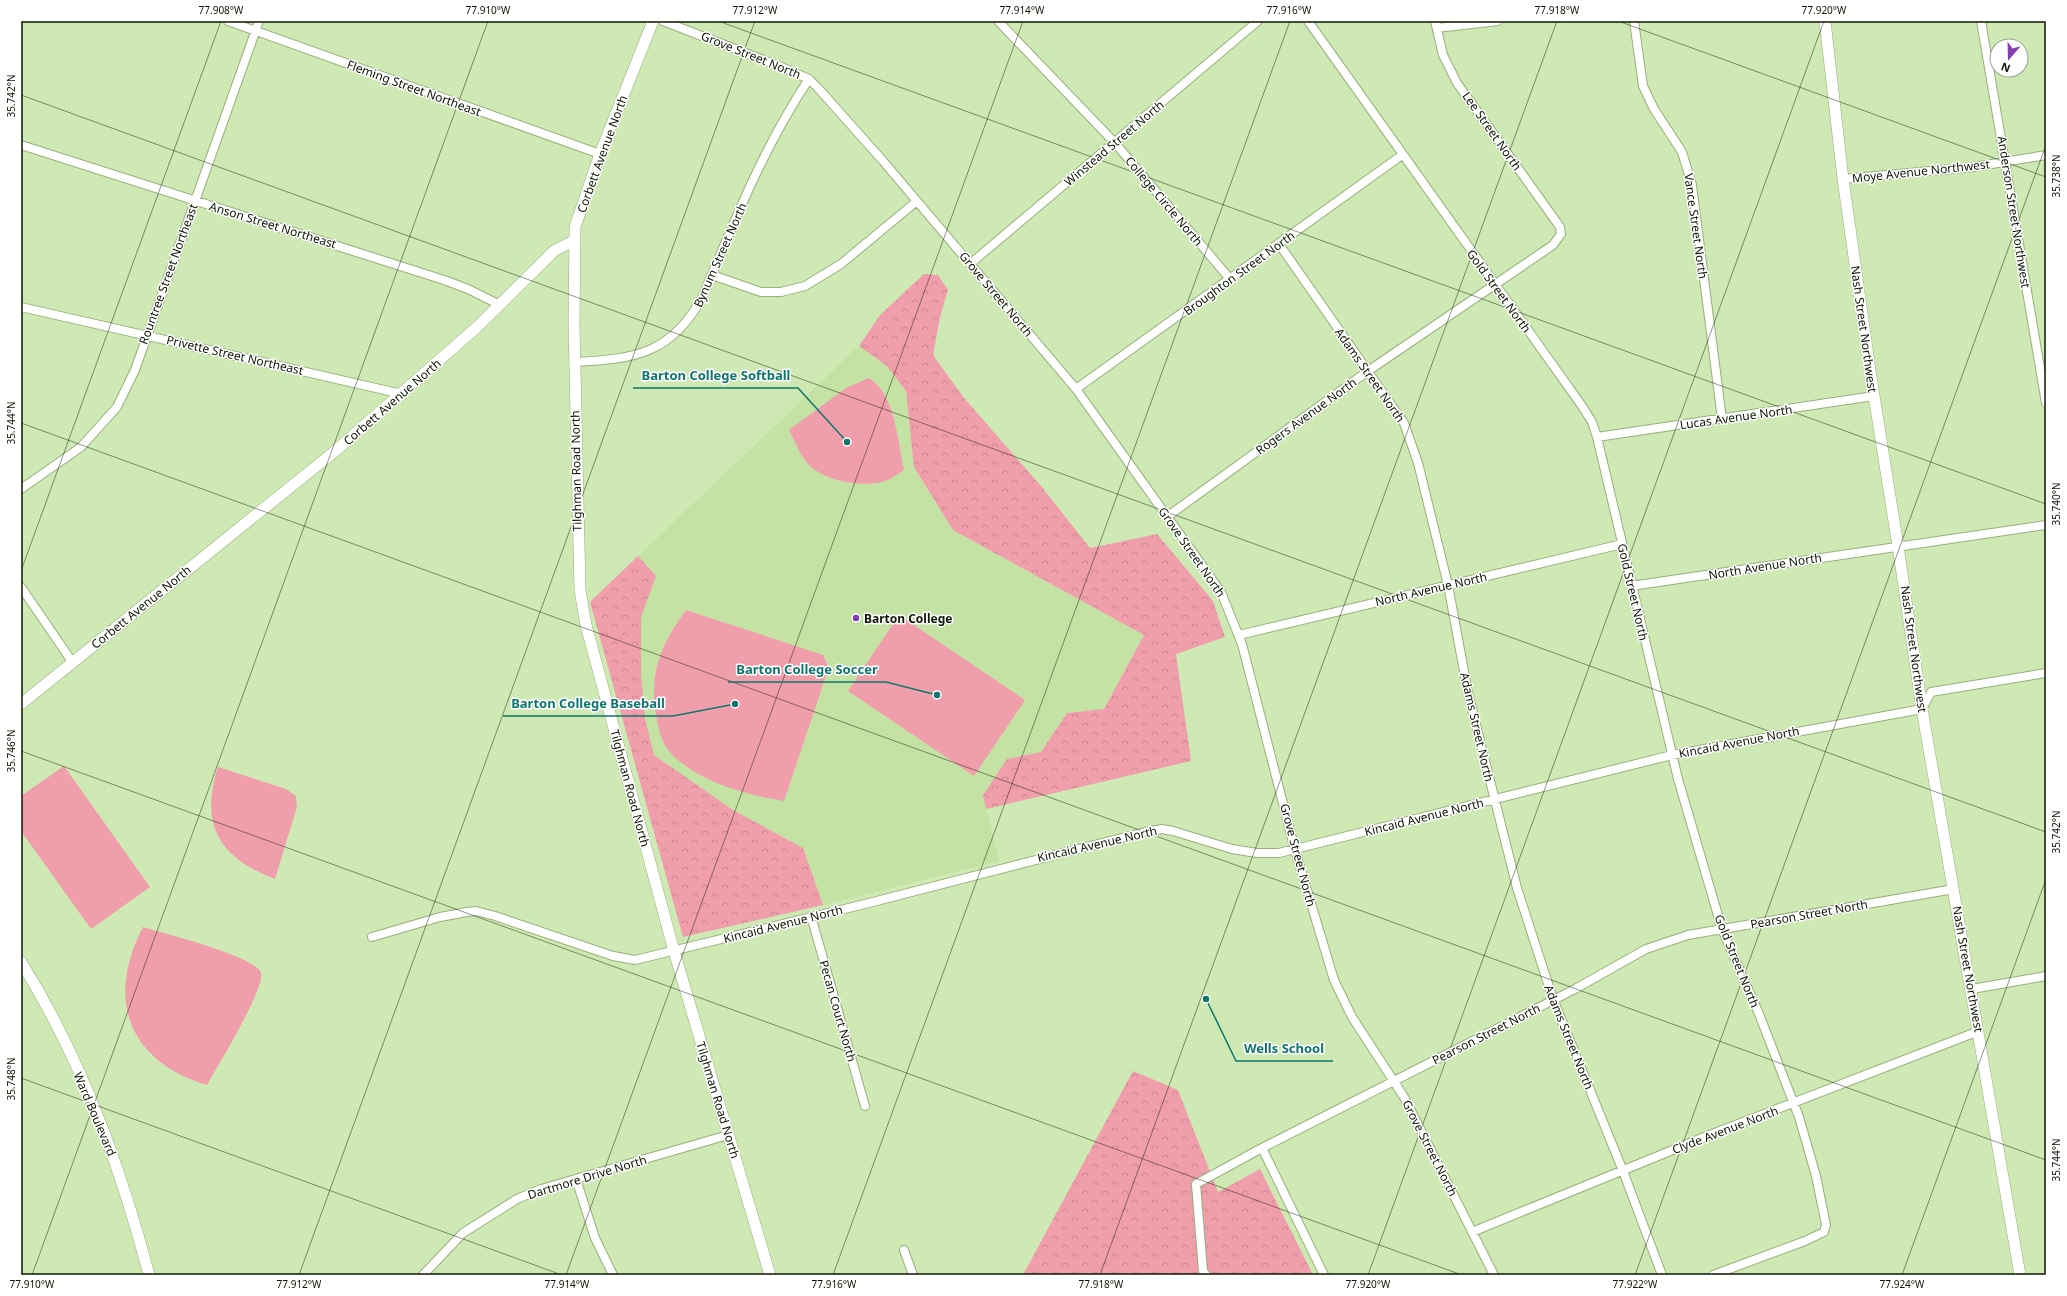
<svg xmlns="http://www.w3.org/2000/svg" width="2067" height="1296" font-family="'Noto Sans',sans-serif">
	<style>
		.built { fill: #c4e2a4 }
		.forest { fill: url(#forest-crowns) }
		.pitch { fill: #f09eab }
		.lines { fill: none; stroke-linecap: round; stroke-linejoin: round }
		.street-casing { stroke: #97b07c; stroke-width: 10 }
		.secondary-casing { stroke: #97b07c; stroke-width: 12 }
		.street { stroke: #fff; stroke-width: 8 }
		.secondary { stroke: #fff; stroke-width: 11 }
		.ticks { fill: none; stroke: #0d1603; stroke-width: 1; stroke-opacity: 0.45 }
		.poi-dot { fill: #833db1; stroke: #fff; stroke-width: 1.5 }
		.labels { text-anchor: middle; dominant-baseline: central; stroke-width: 3; stroke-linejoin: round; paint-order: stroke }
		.street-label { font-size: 12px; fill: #0d1603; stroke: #fff }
		.poi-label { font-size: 12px; font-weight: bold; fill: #0d1603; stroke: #fff; text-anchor: start }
		.leader { fill: none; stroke: #0f766e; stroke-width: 1.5 }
		.callout-dot { fill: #0f766e; stroke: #fff; stroke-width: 1.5 }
		.callout-label { font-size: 13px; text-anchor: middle; font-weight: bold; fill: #0f766e; stroke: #fff; stroke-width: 3; stroke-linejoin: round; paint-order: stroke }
		.neatline { fill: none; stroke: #0d1603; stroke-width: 1.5 }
		.ticks-label { font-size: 10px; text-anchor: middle; fill: #0d1603 }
	</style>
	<defs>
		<pattern id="forest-crowns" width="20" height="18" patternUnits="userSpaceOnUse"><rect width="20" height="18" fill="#f09eab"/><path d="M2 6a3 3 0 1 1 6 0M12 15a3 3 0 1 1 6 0" fill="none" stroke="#cd8792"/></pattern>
	</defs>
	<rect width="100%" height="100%" fill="#cee9b3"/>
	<path class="built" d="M 859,346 L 887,366 L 906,391 L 914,467 L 953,530 L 1144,635 L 1104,709 L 1067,713 L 1041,752 L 1007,759 L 983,795 L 999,861 L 823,905 L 803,848 L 733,810 L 654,755 L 590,602 Z"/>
	<path class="forest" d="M 924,274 L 938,275 L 948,290 L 940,317 L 933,355 L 964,398 L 1041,486 L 1090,548 L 1157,534 L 1213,601 L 1225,637 L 1176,654 L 1191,761 L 986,809 L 983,795 L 1007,759 L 1041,752 L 1067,713 L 1104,709 L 1144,635 L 953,530 L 914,467 L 906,391 L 887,366 L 859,346 L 880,315 Z
		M 638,556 L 656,576 L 641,617 L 641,675 L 645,719 L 654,755 L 733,810 L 803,848 L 823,905 L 683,937 L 590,602 Z
		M 1133,1071 L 1178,1090 L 1218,1192 L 1260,1169 L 1313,1275 L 1023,1275 Z"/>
	<path class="pitch" d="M 869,378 C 895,393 898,443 904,470 C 895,476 887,482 876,483 C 856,486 824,480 809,465 C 800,456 795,441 789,430 L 846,388 Z
		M 686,610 L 823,655 L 829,667 L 784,801 C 746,795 695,781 669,751 C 662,743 659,731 657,720 C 648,677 660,645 686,610 Z
		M 899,615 L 1025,700 L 974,776 L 848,691 Z
		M 64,766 L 150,887 L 91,929 L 21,831 L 21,796 Z
		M 218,767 L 286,789 L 296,796 L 297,807 L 275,879 C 220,858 199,825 218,767 Z
		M 143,927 C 162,933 256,956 261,973 C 265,989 217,1067 207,1085 C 127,1061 106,998 143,927 Z"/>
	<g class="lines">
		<defs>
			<path id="street" d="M 228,21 L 600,154
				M 663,21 L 779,66 L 809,79 L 818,88 L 883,161 L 1076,389 L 1221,592 L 1242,644 L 1295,850 L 1334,980 L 1352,1017 L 1404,1097 L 1494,1275
				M 998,21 L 1115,143 L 1230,279
				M 1308,21 L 1582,406 L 1592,422 L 1597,437 L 1678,779 L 1722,929 L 1759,1014 L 1799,1117 L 1816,1176 L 1826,1225 L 1824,1232 L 1805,1241 L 1713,1275
				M 1634,21 L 1643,86 L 1654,109 L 1682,152 L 1692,185 L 1722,419
				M 1981,21 L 2046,403
				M 1437,28 L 1498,21
				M 21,145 L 444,280 L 468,289 L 500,305
				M 1843,179 L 1974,167 L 2046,155
				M 1279,244 L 1404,423 L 1418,463 L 1448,585 L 1468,693 L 1517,888 L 1553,999 L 1623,1171 L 1662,1275
				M 970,264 L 1258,21
				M 712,275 L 761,292 L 781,292 L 805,286 L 841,264 L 917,201
				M 21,307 L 402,394
				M 575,362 C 635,359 672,354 703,296 C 734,222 764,146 809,79
				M 1076,389 L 1402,155
				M 1597,437 L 1874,396
				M 21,489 L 81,447 L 117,407 L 135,370 L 259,21
				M 1168,516 L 1368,371 L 1553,245 L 1561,234 L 1560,227 L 1457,83 L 1443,55 L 1435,21
				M 1631,586 L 2046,525
				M 21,587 L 73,663
				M 1239,635 L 1622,544
				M 811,916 L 865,1106
				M 372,937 L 440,917 L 467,912 L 476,911 L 495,916 L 613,956 L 635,960 L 865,904 L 1145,832 L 1162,829 L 1173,831 L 1232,849 L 1257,853 L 1279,853 L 1672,755 L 1922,709 L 1931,692 L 2046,673
				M 1972,989 L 2046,976
				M 1262,1148 L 1324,1275
				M 576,1179 L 595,1238 L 613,1275
				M 1472,1232 L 1707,1136 L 1979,1031
				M 904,1250 L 913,1275
				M 423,1275 L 463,1233 L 517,1199 L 541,1189 L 728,1135
				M 1206,1275 L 1203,1271 L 1196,1184 L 1262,1148 L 1575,989 L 1646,949 L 1688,935 L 1954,889"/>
			<path id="secondary" d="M 653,21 L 600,154 L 575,227 L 574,325 L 580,590 L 586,625 L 674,951 L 770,1275
				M 1825,21 L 1843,179 L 1871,377 L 1898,546 L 1922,709 L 2020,1275
				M 21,704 L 334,452 L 476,328 L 554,251 L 575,240
				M 21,962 C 80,1056 121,1168 149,1275"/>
		</defs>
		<use href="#street" class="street-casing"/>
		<use href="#secondary" class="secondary-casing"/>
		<use href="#street" class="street"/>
		<use href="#secondary" class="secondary"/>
	</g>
	<path class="ticks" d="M 718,21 L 2046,504M 1618,21 L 2046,177M 21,95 L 2046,832M 21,423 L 2046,1160M 21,571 L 221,21M 21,751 L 1462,1275M 21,1078 L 562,1275M 32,1275 L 488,21M 299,1275 L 755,21M 566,1275 L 1023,21M 833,1275 L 1290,21M 1100,1275 L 1557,21M 1368,1275 L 1824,21M 1635,1275 L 2046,145M 1902,1275 L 2046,879"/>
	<circle class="poi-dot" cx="856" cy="618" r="4"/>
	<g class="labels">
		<g class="street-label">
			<text transform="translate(751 55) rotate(22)">Grove Street North</text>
			<text transform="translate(414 88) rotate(20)">Fleming Street Northeast</text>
			<text transform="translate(1492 131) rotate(55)">Lee Street North</text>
			<text transform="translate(1114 143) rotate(-40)">Winstead Street North</text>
			<text transform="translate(602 154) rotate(-70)">Corbett Avenue North</text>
			<text transform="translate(1921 171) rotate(-6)">Moye Avenue Northwest</text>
			<text transform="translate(1164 201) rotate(50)">College Circle North</text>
			<text transform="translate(2014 212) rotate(81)">Anderson Street Northwest</text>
			<text transform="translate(273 225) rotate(17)">Anson Street Northeast</text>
			<text transform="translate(1696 226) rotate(82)">Vance Street North</text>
			<text transform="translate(720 255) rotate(-66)">Bynum Street North</text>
			<text transform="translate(1239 273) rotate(-36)">Broughton Street North</text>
			<text transform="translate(168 274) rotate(-70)">Rountree Street Northeast</text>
			<text transform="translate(1499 291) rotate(54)">Gold Street North</text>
			<text transform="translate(996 294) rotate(50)">Grove Street North</text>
			<text transform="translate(1864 329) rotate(82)">Nash Street Northwest</text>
			<text transform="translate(235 355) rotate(13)">Privette Street Northeast</text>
			<text transform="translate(1370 375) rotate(55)">Adams Street North</text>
			<text transform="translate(392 402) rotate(-41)">Corbett Avenue North</text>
			<text transform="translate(1306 416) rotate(-36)">Rogers Avenue North</text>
			<text transform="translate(1736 417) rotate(-8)">Lucas Avenue North</text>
			<text transform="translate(576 471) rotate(-91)">Tilghman Road North</text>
			<text transform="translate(1192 552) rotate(55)">Grove Street North</text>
			<text transform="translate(1765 566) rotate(-9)">North Avenue North</text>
			<text transform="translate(1431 589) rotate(-13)">North Avenue North</text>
			<text transform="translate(1633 592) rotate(77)">Gold Street North</text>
			<text transform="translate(141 607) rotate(-39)">Corbett Avenue North</text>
			<text transform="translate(1914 649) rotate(82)">Nash Street Northwest</text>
			<text transform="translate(1477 727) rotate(77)">Adams Street North</text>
			<text transform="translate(1739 742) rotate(-11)">Kincaid Avenue North</text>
			<text transform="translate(630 788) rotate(75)">Tilghman Road North</text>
			<text transform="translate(1424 817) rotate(-14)">Kincaid Avenue North</text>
			<text transform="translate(1097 844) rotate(-13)">Kincaid Avenue North</text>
			<text transform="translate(1298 855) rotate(75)">Grove Street North</text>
			<text transform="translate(1809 914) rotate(-10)">Pearson Street North</text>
			<text transform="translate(783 924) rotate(-14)">Kincaid Avenue North</text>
			<text transform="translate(1737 961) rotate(68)">Gold Street North</text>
			<text transform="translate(1968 969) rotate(80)">Nash Street Northwest</text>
			<text transform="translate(838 1011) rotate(74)">Pecan Court North</text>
			<text transform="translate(1486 1034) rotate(-27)">Pearson Street North</text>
			<text transform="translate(1569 1037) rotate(68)">Adams Street North</text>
			<text transform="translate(718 1100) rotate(73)">Tilghman Road North</text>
			<text transform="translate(95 1114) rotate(67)">Ward Boulevard</text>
			<text transform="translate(1725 1130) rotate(-21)">Clyde Avenue North</text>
			<text transform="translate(1430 1148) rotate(63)">Grove Street North</text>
			<text transform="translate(587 1177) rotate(-17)">Dartmore Drive North</text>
		</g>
		<g class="poi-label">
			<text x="864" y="618">Barton College</text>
		</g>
	</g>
	<path class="leader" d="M847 442L798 388H633M937 695L886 682H728M735 704L673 716H503M1206 999L1236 1061H1333"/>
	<g class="callout-dot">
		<circle cx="847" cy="442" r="4"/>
		<circle cx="937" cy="695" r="4"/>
		<circle cx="735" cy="704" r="4"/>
		<circle cx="1206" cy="999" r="4"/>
	</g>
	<g class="callout-label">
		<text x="716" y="380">Barton College Softball</text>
		<text x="807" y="674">Barton College Soccer</text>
		<text x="588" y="708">Barton College Baseball</text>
		<text x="1284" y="1053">Wells School</text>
	</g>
	<rect width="2067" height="1296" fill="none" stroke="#ffffff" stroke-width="44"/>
	<g transform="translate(2009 58) rotate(200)"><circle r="19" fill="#ffffff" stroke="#9ea29a"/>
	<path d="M0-3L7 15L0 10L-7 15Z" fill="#833db1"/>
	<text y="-6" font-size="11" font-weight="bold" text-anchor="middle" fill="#0d1603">N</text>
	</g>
	<rect x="22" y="22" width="2023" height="1252" class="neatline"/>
	<g class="ticks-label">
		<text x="221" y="14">77.908°W</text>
		<text x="488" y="14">77.910°W</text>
		<text x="755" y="14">77.912°W</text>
		<text x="1022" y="14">77.914°W</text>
		<text x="1289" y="14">77.916°W</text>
		<text x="1557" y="14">77.918°W</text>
		<text x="1824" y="14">77.920°W</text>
		<text transform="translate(11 96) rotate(-90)" y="4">35.742°N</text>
		<text transform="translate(2056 176) rotate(-90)" y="4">35.738°N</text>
		<text transform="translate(11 423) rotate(-90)" y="4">35.744°N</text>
		<text transform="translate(2056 504) rotate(-90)" y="4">35.740°N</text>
		<text transform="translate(11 751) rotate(-90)" y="4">35.746°N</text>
		<text transform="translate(2056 832) rotate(-90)" y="4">35.742°N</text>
		<text transform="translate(11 1079) rotate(-90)" y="4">35.748°N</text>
		<text transform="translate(2056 1160) rotate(-90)" y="4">35.744°N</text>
		<text x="32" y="1288">77.910°W</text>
		<text x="299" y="1288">77.912°W</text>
		<text x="567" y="1288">77.914°W</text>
		<text x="834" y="1288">77.916°W</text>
		<text x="1101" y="1288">77.918°W</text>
		<text x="1368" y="1288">77.920°W</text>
		<text x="1635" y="1288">77.922°W</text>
		<text x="1902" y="1288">77.924°W</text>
	</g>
</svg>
